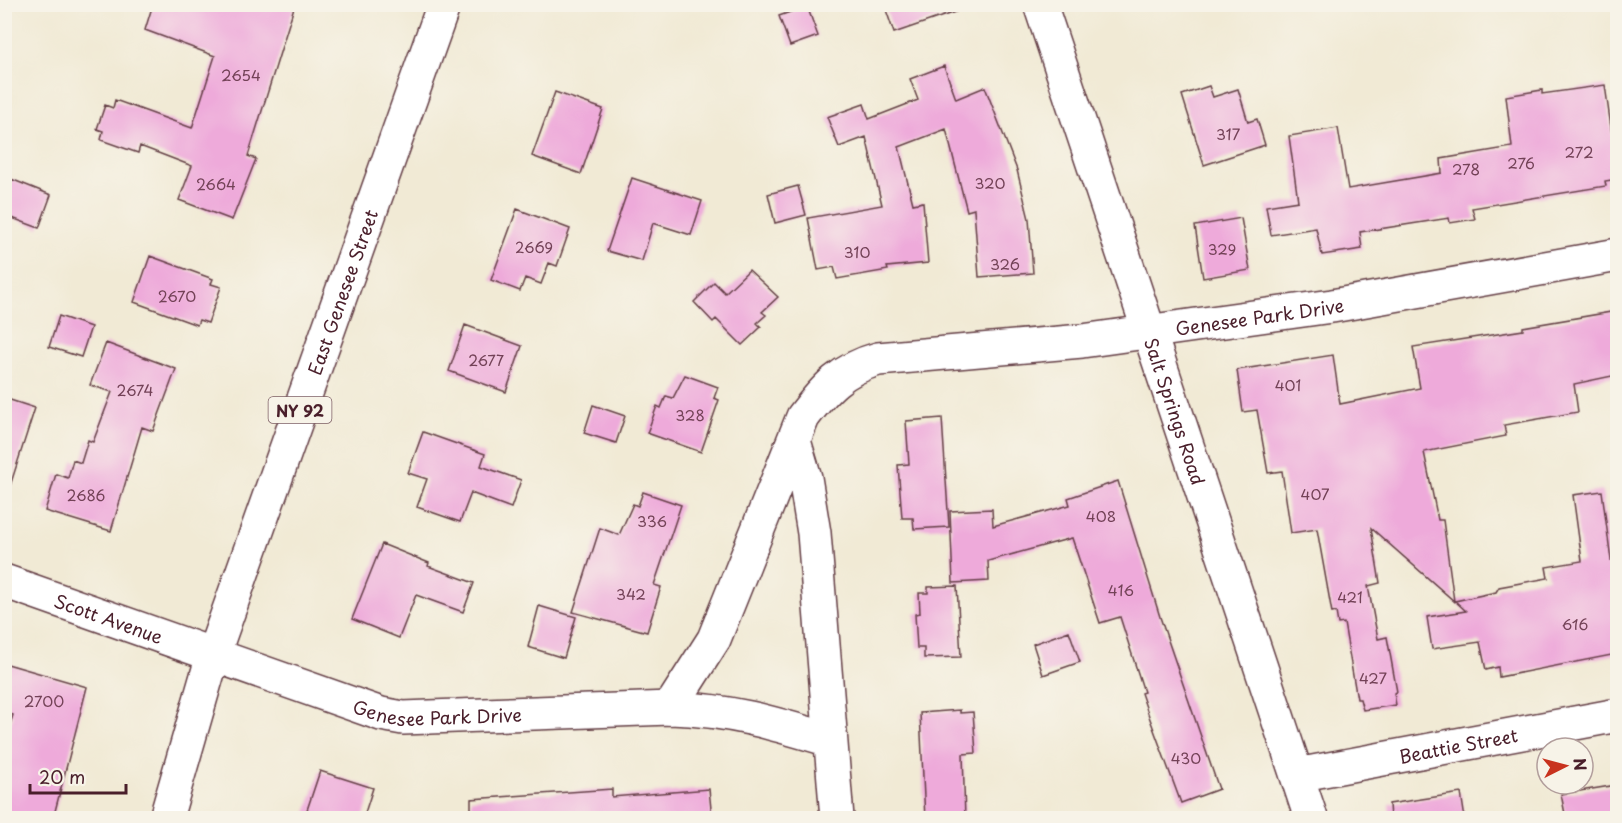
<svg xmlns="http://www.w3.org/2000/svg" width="1622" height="823" font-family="'Playpen Sans',sans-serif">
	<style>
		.building { fill: #eeaada }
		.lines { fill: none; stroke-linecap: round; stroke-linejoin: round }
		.street-casing { stroke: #633d44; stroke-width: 36 }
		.secondary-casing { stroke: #633d44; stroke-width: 36 }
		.primary-casing { stroke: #633d44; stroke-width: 36 }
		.street { stroke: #fff; stroke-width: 33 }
		.secondary { stroke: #fff; stroke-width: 33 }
		.primary { stroke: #fff; stroke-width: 33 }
		.labels { text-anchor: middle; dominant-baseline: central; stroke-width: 5; stroke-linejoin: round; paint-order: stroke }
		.number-label { font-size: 15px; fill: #734257 }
		.shield { fill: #f7f3e8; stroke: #7e5f64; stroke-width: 1.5 }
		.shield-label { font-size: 16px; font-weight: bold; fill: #4a1f2b }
		.street-label { font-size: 18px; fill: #4a1f2b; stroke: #f7f3e8 }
	</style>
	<rect width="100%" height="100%" fill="#f7f3e8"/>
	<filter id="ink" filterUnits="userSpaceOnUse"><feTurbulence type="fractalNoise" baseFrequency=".0167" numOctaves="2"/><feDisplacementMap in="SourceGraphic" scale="12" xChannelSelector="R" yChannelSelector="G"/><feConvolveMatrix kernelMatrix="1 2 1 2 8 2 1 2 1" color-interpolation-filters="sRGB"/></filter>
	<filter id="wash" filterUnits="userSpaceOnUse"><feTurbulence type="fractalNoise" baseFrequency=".008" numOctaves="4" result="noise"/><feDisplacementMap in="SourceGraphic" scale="24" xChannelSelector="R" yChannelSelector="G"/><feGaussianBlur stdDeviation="1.35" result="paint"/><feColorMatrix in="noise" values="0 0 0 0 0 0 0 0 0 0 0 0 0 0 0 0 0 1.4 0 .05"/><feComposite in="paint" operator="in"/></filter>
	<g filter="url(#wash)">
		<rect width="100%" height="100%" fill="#f1ead5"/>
		<g id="blocks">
			<path class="building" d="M 153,4 L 295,4 L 248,156 L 256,159 L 232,220 L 179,200 L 192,166 L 140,146 L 138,153 L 101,140 L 103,131 L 97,129 L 105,105 L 113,108 L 115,100 L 192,128 L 215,56 L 145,30 Z
				M 884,4 L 964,4 L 964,9 L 894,33 Z
				M 807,6 L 818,36 L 790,46 L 779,16 Z
				M 944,66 L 956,99 L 985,87 L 1017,170 L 1029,219 L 1033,273 L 979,277 L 974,209 L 967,211 L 946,129 L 899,147 L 913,204 L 923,202 L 928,263 L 887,267 L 888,270 L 837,279 L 834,267 L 818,270 L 808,218 L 882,205 L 866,137 L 839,147 L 827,117 L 864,104 L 869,119 L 918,100 L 910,79 Z
				M 1605,85 L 1617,170 L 1617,179 L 1605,181 L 1606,186 L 1472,208 L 1475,219 L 1450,223 L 1449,218 L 1360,232 L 1362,249 L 1322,255 L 1316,228 L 1271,235 L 1266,206 L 1298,201 L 1289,136 L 1338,128 L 1348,189 L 1442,173 L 1441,159 L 1512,147 L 1506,96 L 1542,90 L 1542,94 Z
				M 1209,86 L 1213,97 L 1238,89 L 1248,122 L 1257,119 L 1265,145 L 1204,165 L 1182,95 Z
				M 555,92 L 603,109 L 581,174 L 532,156 Z
				M 632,178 L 702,201 L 691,235 L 653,223 L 642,261 L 607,251 Z
				M 11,179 L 51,195 L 39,228 L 4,215 L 4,196 Z
				M 798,186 L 806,215 L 775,223 L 768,194 Z
				M 517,209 L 570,229 L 557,266 L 549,263 L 541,284 L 525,278 L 520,291 L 491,280 Z
				M 1241,218 L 1250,270 L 1203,278 L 1195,226 Z
				M 150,256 L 213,279 L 211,284 L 221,287 L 208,323 L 199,320 L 197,325 L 134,302 Z
				M 749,270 L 778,297 L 762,312 L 766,315 L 757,323 L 761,327 L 742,345 L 716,319 L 713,322 L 694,302 L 714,282 L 725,293 Z
				M 1617,311 L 1617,375 L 1574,384 L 1578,412 L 1504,425 L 1506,436 L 1424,452 L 1438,520 L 1443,520 L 1454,601 L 1371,528 L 1380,583 L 1368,586 L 1378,639 L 1387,637 L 1397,692 L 1394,693 L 1396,705 L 1363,710 L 1360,699 L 1357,699 L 1344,623 L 1338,624 L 1336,612 L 1332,613 L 1317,529 L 1291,533 L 1282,471 L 1268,473 L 1257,410 L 1243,412 L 1237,370 L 1333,355 L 1340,404 L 1420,388 L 1413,347 L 1523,330 L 1523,327 Z
				M 59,316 L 91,327 L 81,357 L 49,347 Z
				M 465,325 L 522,346 L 506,392 L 449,371 Z
				M 106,343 L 176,369 L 153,431 L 142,427 L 111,531 L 45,511 L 56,474 L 68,478 L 73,460 L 81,463 L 88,440 L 93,442 L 112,392 L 90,385 Z
				M 685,375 L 718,387 L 714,398 L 719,400 L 701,452 L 647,433 L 657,406 L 661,408 L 666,396 L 673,398 Z
				M 4,398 L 35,408 L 10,486 L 4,485 Z
				M 593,405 L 625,416 L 616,443 L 584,433 Z
				M 942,418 L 949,527 L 914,529 L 913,518 L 902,518 L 898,465 L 909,464 L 906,421 Z
				M 423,432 L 485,454 L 481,466 L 521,480 L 511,508 L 471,493 L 460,522 L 417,507 L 427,479 L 408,473 Z
				M 1118,481 L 1160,617 L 1219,789 L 1181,803 L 1150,719 L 1141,693 L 1144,692 L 1120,617 L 1100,623 L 1072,538 L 988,561 L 989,581 L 953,583 L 950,511 L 992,509 L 993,526 L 1070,505 L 1068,498 Z
				M 1602,491 L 1611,560 L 1617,558 L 1617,654 L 1499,677 L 1498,667 L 1486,670 L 1480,642 L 1432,649 L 1427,617 L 1466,611 L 1455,601 L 1496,592 L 1499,587 L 1548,578 L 1546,567 L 1582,561 L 1573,495 Z
				M 643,492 L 681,505 L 654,585 L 661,587 L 647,632 L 573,612 L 600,528 L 619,535 L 633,504 L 638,506 Z
				M 382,544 L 429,563 L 428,566 L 474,583 L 463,612 L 416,595 L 399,638 L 352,619 Z
				M 957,586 L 961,657 L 924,658 L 924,648 L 917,648 L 915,614 L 920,613 L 919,593 L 928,593 L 928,587 Z
				M 539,606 L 576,617 L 564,658 L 528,647 Z
				M 1069,631 L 1080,662 L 1043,675 L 1033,644 Z
				M 4,663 L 87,687 L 53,819 L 4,819 L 4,743 L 13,715 L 4,712 Z
				M 960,710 L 960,713 L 973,712 L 976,753 L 963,754 L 965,819 L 925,819 L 920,713 Z
				M 320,771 L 373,788 L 363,819 L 304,819 Z
				M 1617,785 L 1617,819 L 1566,819 L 1561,794 Z
				M 612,789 L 612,797 L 709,789 L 712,819 L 471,819 L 471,799 Z
				M 1461,793 L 1465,819 L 1390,819 L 1389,804 Z"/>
		</g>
	</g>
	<g filter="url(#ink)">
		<use href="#blocks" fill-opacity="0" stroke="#633d44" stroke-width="1.5"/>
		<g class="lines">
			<defs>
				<g id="street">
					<path d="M 794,441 L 805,478 L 814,533 L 837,818"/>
					<path id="s1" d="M 4,581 L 381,714 L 403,718 L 670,708 C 730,710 773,723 830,740"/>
					<path id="s2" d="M 670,708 L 714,639 L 803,417 C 825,388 842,369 878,359 L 1082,341 L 1332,306 L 1618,255"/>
					<path id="s3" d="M 1297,775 L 1618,715"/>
				</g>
				<g id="secondary">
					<path id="s4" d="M 1040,4 L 1311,818"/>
				</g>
				<g id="primary">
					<path id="s5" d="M 166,818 L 213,655 L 444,4"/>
				</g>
			</defs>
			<use href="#street" class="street-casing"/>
			<use href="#secondary" class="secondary-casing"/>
			<use href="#primary" class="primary-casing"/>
			<use href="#street" class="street"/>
			<use href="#secondary" class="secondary"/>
			<use href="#primary" class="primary"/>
		</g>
	</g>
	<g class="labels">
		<g class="number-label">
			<text x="241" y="74">2654</text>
			<text x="1228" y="133">317</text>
			<text x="1579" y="151">272</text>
			<text x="1521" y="162">276</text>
			<text x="1466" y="168">278</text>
			<text x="990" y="182">320</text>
			<text x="216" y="183">2664</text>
			<text x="534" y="246">2669</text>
			<text x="1222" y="248">329</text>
			<text x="857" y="251">310</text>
			<text x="1005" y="263">326</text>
			<text x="177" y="295">2670</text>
			<text x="486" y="359">2677</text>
			<text x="1288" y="384">401</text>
			<text x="135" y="389">2674</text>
			<text x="690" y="414">328</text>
			<text x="1315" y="493">407</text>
			<text x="86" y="494">2686</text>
			<text x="1101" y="515">408</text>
			<text x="652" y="520">336</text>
			<text x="1121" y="589">416</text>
			<text x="631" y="593">342</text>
			<text x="1350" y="596">421</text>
			<text x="1575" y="623">616</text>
			<text x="1373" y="677">427</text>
			<text x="44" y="700">2700</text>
			<text x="1186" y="757">430</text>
		</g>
		<rect class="shield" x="268.5" y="397" width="63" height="26" rx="4.5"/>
		<g class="shield-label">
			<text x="300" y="410">NY 92</text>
		</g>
		<g class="street-label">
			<text stroke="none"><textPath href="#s5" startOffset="555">East Genesee Street</textPath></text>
			<text stroke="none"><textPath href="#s2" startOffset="802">Genesee Park Drive</textPath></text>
			<text stroke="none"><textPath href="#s4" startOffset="429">Salt Springs Road</textPath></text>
			<text stroke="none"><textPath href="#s1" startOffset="111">Scott Avenue</textPath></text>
			<text stroke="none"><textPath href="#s1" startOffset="456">Genesee Park Drive</textPath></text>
			<text stroke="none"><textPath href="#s3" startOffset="164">Beattie Street</textPath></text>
		</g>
	</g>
	<rect width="1622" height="823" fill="none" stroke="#f7f3e8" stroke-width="24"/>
	<g transform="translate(1565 766) rotate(84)"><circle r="28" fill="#f7f3e8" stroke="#b29e9c" stroke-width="1.5"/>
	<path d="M0-4.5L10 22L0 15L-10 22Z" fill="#c8321e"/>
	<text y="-9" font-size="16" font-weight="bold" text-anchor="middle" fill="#4a1f2b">N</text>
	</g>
	<path d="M30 784v9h96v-9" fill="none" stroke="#4a1f2b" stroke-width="3"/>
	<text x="39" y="784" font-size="18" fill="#4a1f2b" stroke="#f7f3e8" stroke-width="4.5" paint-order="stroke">20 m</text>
</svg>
